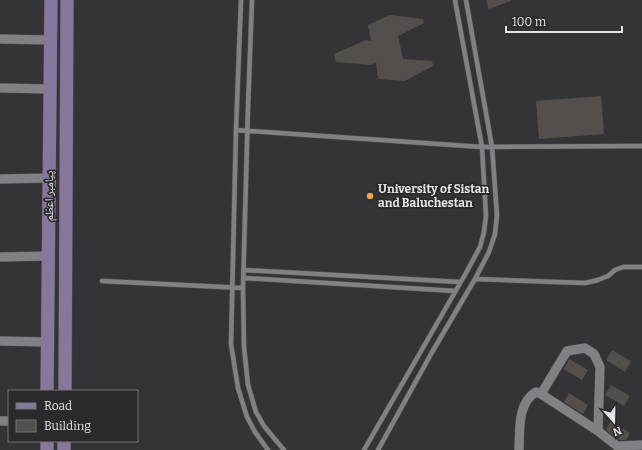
<svg xmlns="http://www.w3.org/2000/svg" width="642" height="450" font-family="Bitter,'Noto Naskh Arabic',serif">
	<style>
		.building { fill: #534f4c }
		.lines { fill: none; stroke-linecap: round; stroke-linejoin: round }
		.lane-casing { stroke: #504f53; stroke-width: 5.5 }
		.street-casing { stroke: #504f53; stroke-width: 10 }
		.secondary-casing { stroke: #504f53; stroke-width: 14 }
		.lane { stroke: #818085; stroke-width: 4.5 }
		.street { stroke: #818085; stroke-width: 9 }
		.secondary { stroke: #84789d; stroke-width: 13 }
		.poi-dot { fill: #f5a246; stroke: #2a2a2d; stroke-width: 1.5 }
		.labels { text-anchor: middle; dominant-baseline: central; stroke-width: 3.5; stroke-linejoin: round; paint-order: stroke }
		.poi-label { font-size: 12px; font-weight: bold; fill: #e5e4e7; stroke: #2a2a2d; text-anchor: start }
		.street-label { font-size: 12px; fill: #e5e4e7; stroke: #2a2a2d }
	</style>
	<rect width="100%" height="100%" fill="#343437"/>
	<path class="building" d="M 486,0 L 511,0 L 511,1 L 489,9 Z
		M 390,15 L 423,19 L 424,23 L 398,36 L 403,59 L 432,61 L 433,66 L 405,81 L 378,79 L 376,62 L 371,65 L 336,62 L 334,54 L 366,40 L 371,41 L 368,25 Z
		M 601,96 L 604,134 L 539,139 L 536,101 Z
		M 612,350 L 631,361 L 625,372 L 606,360 Z
		M 569,359 L 588,370 L 582,380 L 564,369 Z
		M 611,385 L 630,396 L 624,406 L 605,395 Z
		M 569,393 L 588,405 L 583,414 L 564,402 Z
		M 611,421 L 630,433 L 626,440 L 619,440 L 606,430 Z"/>
	<g class="lines">
		<defs>
			<path id="lane" d="M 241,0 L 236,130 L 231,344 L 238,388 L 247,417 L 255,432 L 268,450
				M 252,0 L 248,108 L 243,288 L 244,347 L 248,385 L 256,412 L 264,426 L 284,450
				M 236,130 L 482,147 L 642,146
				M 244,270 L 460,282
				M 244,278 L 455,291
				M 475,279 L 585,283 L 598,280 L 608,276 L 615,270 L 623,267 L 642,267
				M 102,281 L 243,288
				M 364,450 L 466,273 L 480,247 L 484,232 L 486,216 L 482,147 L 455,0
				M 378,450 L 431,354 L 475,279 L 489,252 L 495,234 L 497,215 L 492,147 L 466,0"/>
			<path id="street" d="M 0,39 L 50,40
				M 0,88 L 50,89
				M 0,179 L 49,178
				M 0,257 L 49,256
				M 0,341 L 47,342
				M 541,394 L 598,431 L 617,446 L 642,445
				M 0,421 L 9,421
				M 519,450 C 520,431 517,403 536,392 L 541,394 L 567,351 L 585,348 L 594,354 L 600,367 L 598,431"/>
			<path id="secondary" d="M 47,391 L 51,0
				M 65,391 L 67,0
				M 47,450 L 47,441
				M 64,450 L 64,441"/>
		</defs>
		<use href="#lane" class="lane-casing"/>
		<use href="#street" class="street-casing"/>
		<use href="#secondary" class="secondary-casing"/>
		<use href="#lane" class="lane"/>
		<use href="#street" class="street"/>
		<use href="#secondary" class="secondary"/>
	</g>
	<circle class="poi-dot" cx="370" cy="196" r="4"/>
	<g class="labels">
		<g class="poi-label">
			<text x="378" y="189">University of Sistan<tspan x="378" dy="14">and Baluchestan</tspan></text>
		</g>
		<g class="street-label">
			<text transform="translate(49 196) rotate(-90)">پیامبر اعظم</text>
		</g>
	</g>
	<rect x="8" y="390" width="130" height="52" fill="#2a2a2d" stroke="#757477"/>
	<rect x="16" y="403" width="20" height="6" fill="#84789d" stroke="#757477"/>
	<text x="44" y="410" font-size="12" fill="#e5e4e7">Road</text>
	<rect x="16" y="420" width="20" height="12" fill="#534f4c" stroke="#757477"/>
	<text x="44" y="430" font-size="12" fill="#e5e4e7">Building</text>
	<g transform="translate(614 422) rotate(160)" stroke="#2a2a2d" stroke-width="3" paint-order="stroke">
	<path d="M0-3L7 15L0 10L-7 15Z" fill="#e5e4e7"/>
	<text y="-6" font-size="11" font-weight="bold" text-anchor="middle" fill="#e5e4e7">N</text>
	</g>
	<path d="M506 26v6h116v-6" fill="none" stroke="#e5e4e7" stroke-width="2"/>
	<text x="512" y="26" font-size="12" fill="#e5e4e7" stroke="#2a2a2d" stroke-width="3" paint-order="stroke">100 m</text>
</svg>
